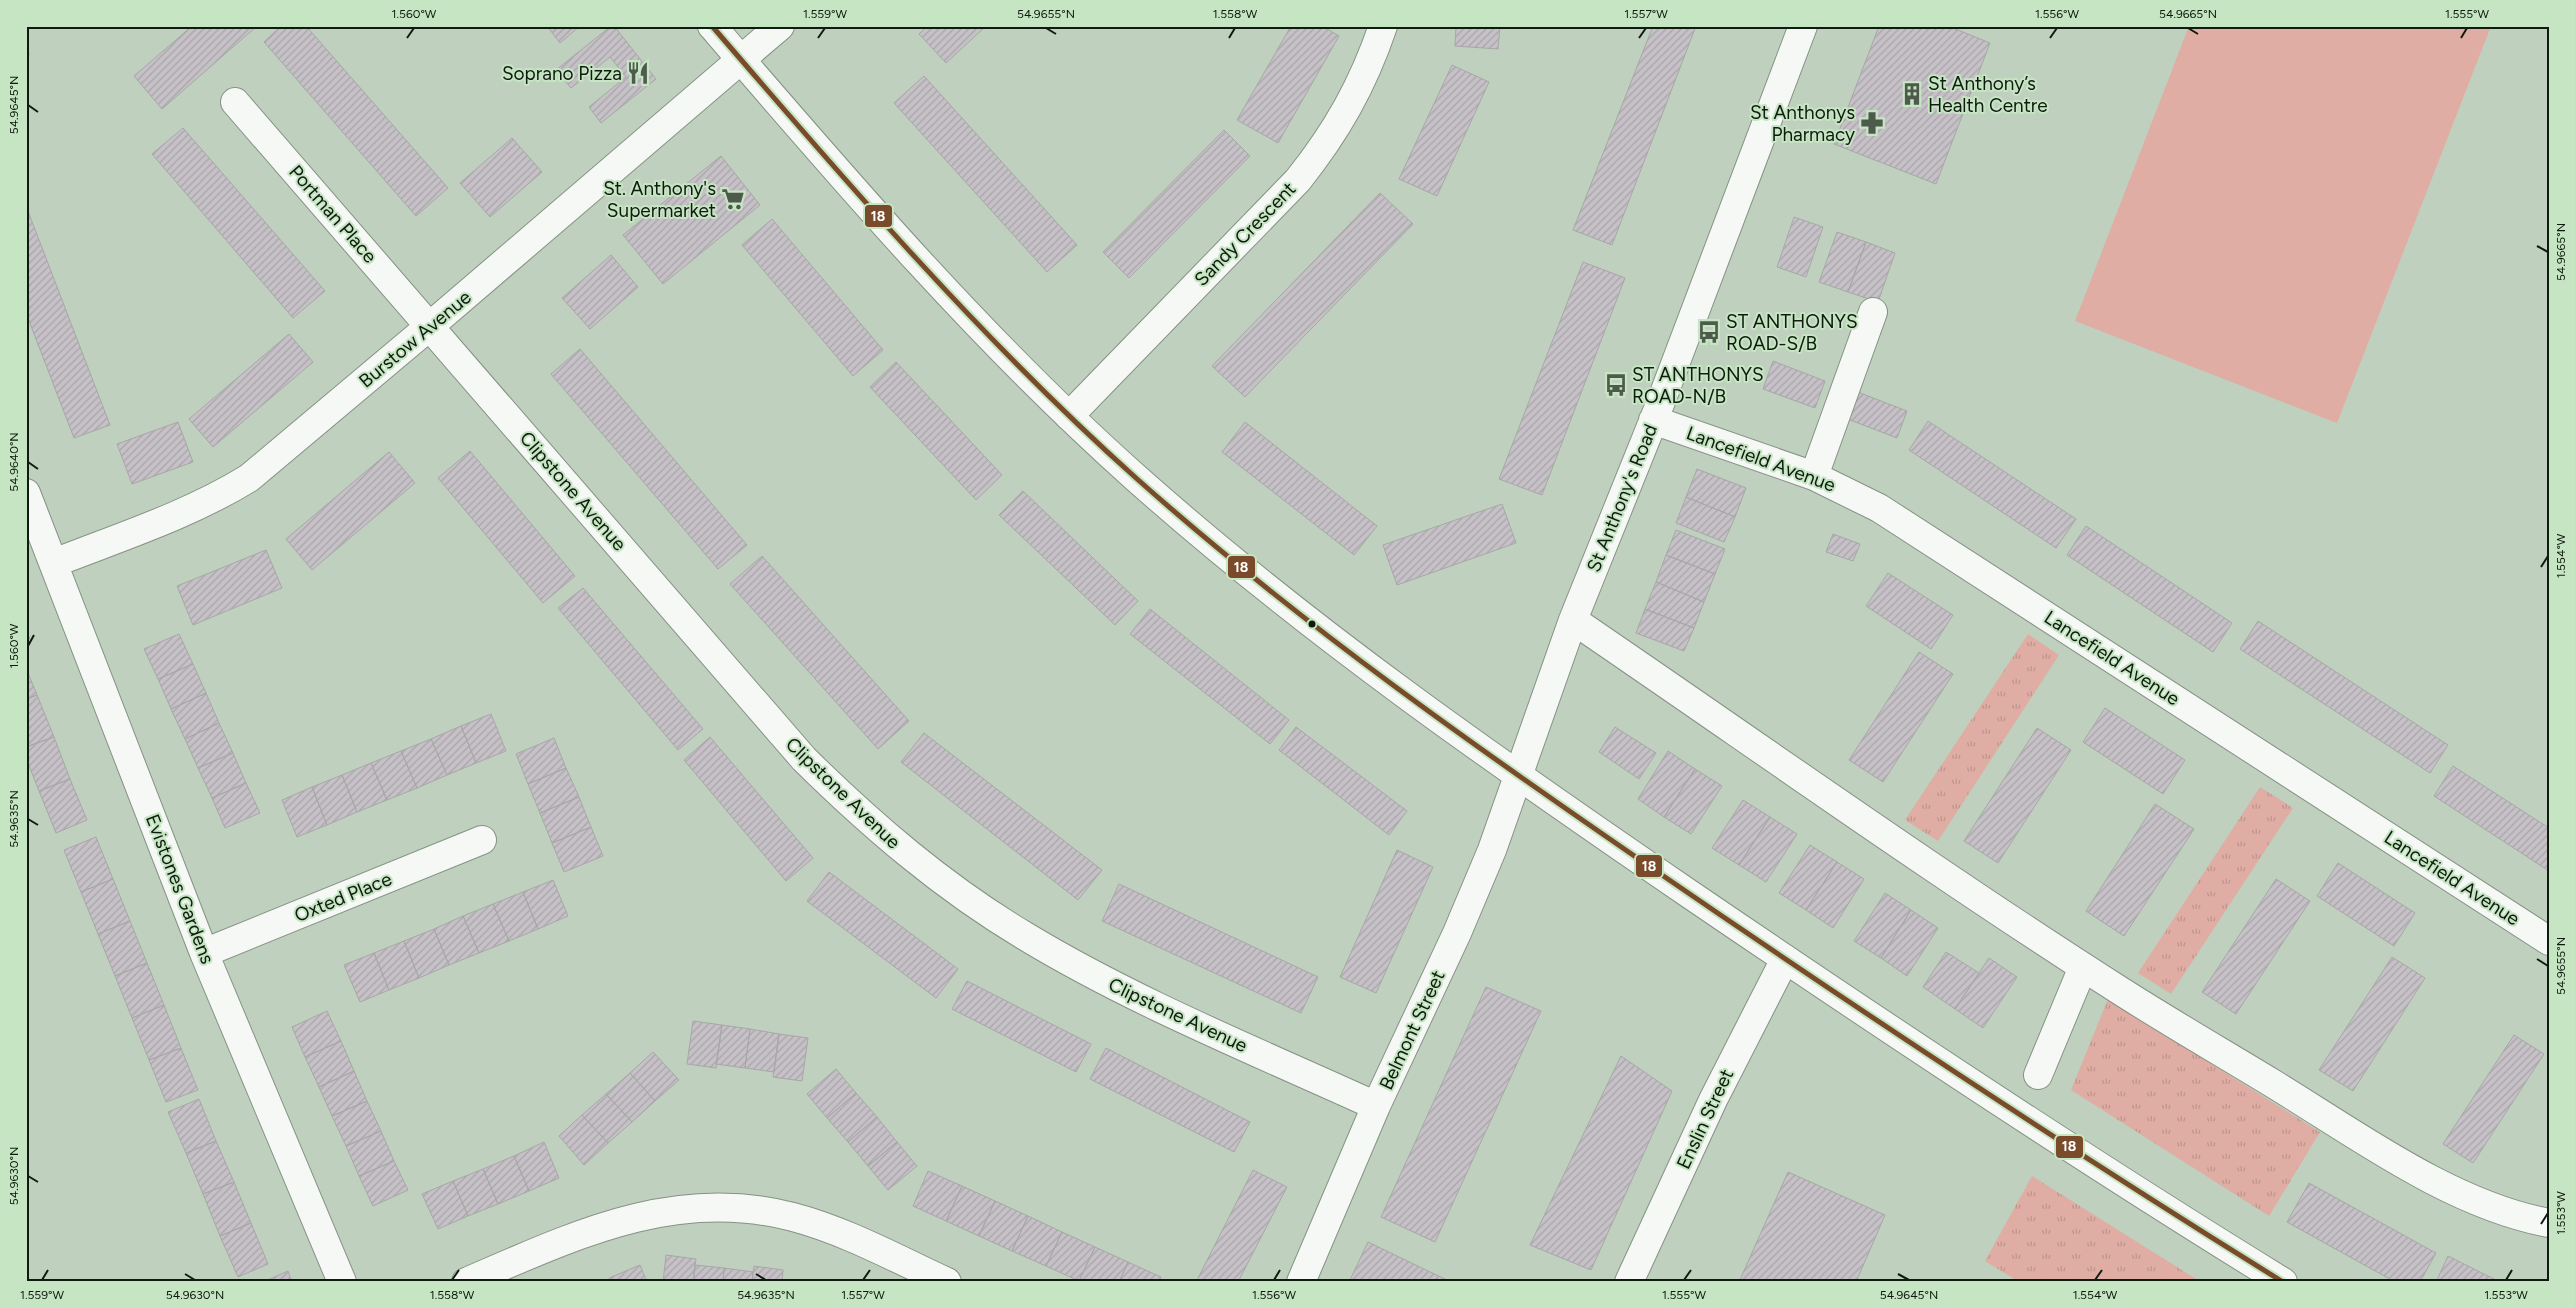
<svg xmlns="http://www.w3.org/2000/svg" width="2575" height="1308" font-family="Figtree,sans-serif">
	<style>
		.grass { fill: url(#grass-tufts) }
		.park { fill: #dfada3 }
		.building { fill: url(#building-hatch); stroke: #a6a8a6 }
		.lines { fill: none; stroke-linecap: round; stroke-linejoin: round }
		.minor-casing { stroke: #859284; stroke-width: 30 }
		.major-casing { stroke: #859284; stroke-width: 30 }
		.minor { stroke: #f5f8f5; stroke-width: 28 }
		.major { stroke: #f5f8f5; stroke-width: 28 }
		.bus-1-casing { stroke: #c6e5c3; stroke-width: 9 }
		.bus-1 { stroke: #7a4b2a; stroke-width: 5 }
		.ticks { fill: none; stroke: #0f1b0f; stroke-width: 2 }
		.bus-dot { fill: #0f1b0f; stroke: #c6e5c3; stroke-width: 2 }
		.labels { text-anchor: middle; dominant-baseline: central; stroke-width: 4; stroke-linejoin: round; paint-order: stroke }
		.poi-label { font-size: 19px; fill: #0f1b0f; stroke: #c6e5c3; text-anchor: end }
		.street-label { font-size: 19px; fill: #0f1b0f; stroke: #c6e5c3 }
		.line-badge { stroke: #c6e5c3; stroke-width: 2 }
		.badge-label { font-size: 14px; text-anchor: middle; font-weight: bold; fill: #fff }
		.neatline { fill: none; stroke: #0f1b0f; stroke-width: 2 }
		.ticks-label { font-size: 12px; text-anchor: middle; fill: #0f1b0f }
	</style>
	<defs>
		<pattern id="grass-tufts" width="24" height="20" patternUnits="userSpaceOnUse" patternTransform="scale(1.25)"><rect width="24" height="20" fill="#dfada3"/><path d="M3 7l-1-3M5 7V3M7 7l1-3M15 17l-1-3M17 17v-4M19 17l1-3" fill="none" stroke="#be948b"/></pattern>
		<pattern id="building-hatch" width="6" height="6" patternUnits="userSpaceOnUse" patternTransform="scale(1.25)"><rect width="6" height="6" fill="#c6c0c7"/><path d="M-1 1l2-2M0 6l6-6M5 7l2-2" fill="none" stroke="#a9a4aa"/></pattern>
	</defs>
	<rect width="100%" height="100%" fill="#bfd0be"/>
	<path class="grass" d="M 2028,634 L 2059,655 L 1938,841 L 1905,820 Z
		M 2260,787 L 2293,808 L 2171,994 L 2138,973 Z
		M 2108,999 L 2320,1132 L 2269,1216 L 2071,1090 Z
		M 2032,1176 L 2201,1282 L 2019,1282 L 1985,1261 Z"/>
	<path class="park" d="M 2189,26 L 2491,26 L 2337,423 L 2075,321 Z"/>
	<path class="building" d="M 192,26 L 257,26 L 162,109 L 134,76 Z
		M 281,26 L 306,26 L 448,188 L 416,216 L 264,42 Z
		M 547,26 L 580,26 L 560,43 Z
		M 611,26 L 614,26 L 656,79 L 601,123 L 589,107 L 626,77 L 610,57 L 571,88 L 556,70 Z
		M 927,26 L 986,26 L 946,63 L 919,34 Z
		M 1291,26 L 1322,26 L 1339,36 L 1278,143 L 1237,120 Z
		M 1456,26 L 1500,26 L 1498,49 L 1455,46 Z
		M 1653,26 L 1696,26 L 1612,245 L 1573,230 Z
		M 1879,26 L 1948,26 L 1990,43 L 1936,184 L 1834,144 Z
		M 26,51 L 29,52 L 26,81 Z
		M 1452,65 L 1489,82 L 1437,196 L 1399,179 Z
		M 924,76 L 1077,245 L 1047,272 L 894,103 Z
		M 183,128 L 325,291 L 293,318 L 152,154 Z
		M 1224,130 L 1250,156 L 1129,278 L 1103,252 Z
		M 512,138 L 542,172 L 490,217 L 460,183 Z
		M 721,156 L 760,205 L 663,284 L 623,235 Z
		M 1380,193 L 1413,224 L 1245,397 L 1212,366 Z
		M 26,206 L 110,425 L 74,438 L 26,313 Z
		M 1794,217 L 1823,227 L 1806,277 L 1777,267 Z
		M 772,219 L 883,350 L 853,376 L 742,245 Z
		M 1837,232 L 1866,242 L 1848,292 L 1819,282 Z
		M 1866,242 L 1895,253 L 1878,302 L 1848,292 Z
		M 611,255 L 638,287 L 590,329 L 562,298 Z
		M 1583,262 L 1625,278 L 1542,495 L 1499,479 Z
		M 289,334 L 313,362 L 213,447 L 189,419 Z
		M 580,349 L 747,545 L 718,569 L 551,374 Z
		M 1773,361 L 1825,381 L 1815,408 L 1763,389 Z
		M 896,362 L 1002,475 L 976,500 L 870,387 Z
		M 1855,391 L 1907,411 L 1897,438 L 1845,418 Z
		M 1928,421 L 2076,519 L 2056,548 L 1909,450 Z
		M 178,422 L 193,462 L 132,484 L 117,444 Z
		M 1245,422 L 1377,526 L 1354,555 L 1222,452 Z
		M 470,451 L 575,576 L 543,603 L 438,478 Z
		M 389,452 L 415,483 L 312,570 L 286,539 Z
		M 1697,469 L 1746,488 L 1735,517 L 1686,497 Z
		M 1023,491 L 1138,601 L 1115,625 L 999,515 Z
		M 1686,497 L 1735,517 L 1724,542 L 1676,523 Z
		M 1502,504 L 1516,543 L 1397,585 L 1383,545 Z
		M 2086,526 L 2232,623 L 2213,652 L 2067,555 Z
		M 1676,530 L 1725,549 L 1715,574 L 1666,555 Z
		M 1833,534 L 1860,544 L 1853,561 L 1826,552 Z
		M 266,550 L 282,588 L 193,625 L 177,586 Z
		M 1666,555 L 1715,574 L 1704,602 L 1656,582 Z
		M 762,556 L 909,721 L 878,749 L 730,584 Z
		M 1888,573 L 1953,615 L 1931,649 L 1866,606 Z
		M 1656,582 L 1704,602 L 1694,628 L 1645,609 Z
		M 583,588 L 703,729 L 678,750 L 558,608 Z
		M 1150,609 L 1289,720 L 1270,744 L 1130,634 Z
		M 1645,609 L 1694,628 L 1684,651 L 1636,633 Z
		M 2258,621 L 2448,745 L 2430,773 L 2240,649 Z
		M 26,630 L 31,641 L 26,643 Z
		M 179,634 L 193,664 L 158,679 L 144,649 Z
		M 1919,652 L 1953,674 L 1883,782 L 1849,760 Z
		M 193,664 L 206,693 L 171,709 L 158,679 Z
		M 26,668 L 37,695 L 26,699 Z
		M 206,693 L 219,723 L 185,739 L 171,709 Z
		M 37,695 L 54,737 L 26,747 L 26,699 Z
		M 2105,708 L 2185,760 L 2163,794 L 2083,742 Z
		M 491,714 L 506,751 L 476,763 L 461,726 Z
		M 219,723 L 233,753 L 198,768 L 185,739 Z
		M 461,726 L 476,763 L 447,775 L 431,739 Z
		M 1296,727 L 1407,811 L 1389,835 L 1279,750 Z
		M 1615,727 L 1656,753 L 1639,779 L 1599,752 Z
		M 2037,728 L 2071,750 L 1998,863 L 1964,841 Z
		M 924,733 L 1102,870 L 1078,900 L 901,762 Z
		M 54,737 L 70,779 L 39,791 L 26,758 L 26,747 Z
		M 710,737 L 813,858 L 786,881 L 684,760 Z
		M 554,738 L 566,768 L 528,784 L 516,754 Z
		M 431,739 L 447,775 L 417,788 L 401,751 Z
		M 401,751 L 417,788 L 387,800 L 371,763 Z
		M 1668,751 L 1695,769 L 1664,817 L 1638,799 Z
		M 233,753 L 246,783 L 212,798 L 198,768 Z
		M 371,763 L 387,800 L 357,812 L 342,775 Z
		M 2453,766 L 2549,828 L 2549,871 L 2434,796 Z
		M 566,768 L 579,797 L 540,813 L 528,784 Z
		M 1695,769 L 1722,786 L 1691,834 L 1664,817 Z
		M 342,775 L 357,812 L 327,825 L 312,787 Z
		M 70,779 L 87,820 L 56,833 L 39,791 Z
		M 246,783 L 260,813 L 225,828 L 212,798 Z
		M 312,787 L 327,825 L 297,837 L 282,800 Z
		M 579,797 L 591,827 L 552,843 L 540,813 Z
		M 1743,800 L 1770,817 L 1739,865 L 1712,848 Z
		M 2155,804 L 2194,829 L 2124,936 L 2086,911 Z
		M 1770,817 L 1797,834 L 1766,882 L 1739,865 Z
		M 591,827 L 603,856 L 564,872 L 552,843 Z
		M 96,837 L 113,879 L 81,892 L 64,850 Z
		M 1810,845 L 1837,862 L 1806,910 L 1779,893 Z
		M 1397,850 L 1433,867 L 1376,993 L 1340,977 Z
		M 1837,862 L 1864,879 L 1833,928 L 1806,910 Z
		M 2338,863 L 2415,913 L 2394,946 L 2317,896 Z
		M 829,872 L 958,969 L 936,998 L 807,901 Z
		M 113,879 L 130,921 L 98,934 L 81,892 Z
		M 2276,879 L 2310,901 L 2236,1014 L 2202,992 Z
		M 553,880 L 568,916 L 538,929 L 523,892 Z
		M 1119,884 L 1318,977 L 1301,1013 L 1102,921 Z
		M 523,892 L 538,929 L 509,941 L 493,904 Z
		M 1885,893 L 1911,910 L 1881,958 L 1854,941 Z
		M 493,904 L 509,941 L 479,953 L 463,916 Z
		M 1911,910 L 1938,928 L 1907,976 L 1881,958 Z
		M 463,916 L 479,953 L 449,965 L 434,929 Z
		M 130,921 L 147,963 L 115,976 L 98,934 Z
		M 434,929 L 449,965 L 419,978 L 404,941 Z
		M 404,941 L 419,978 L 389,990 L 374,953 Z
		M 1946,952 L 1979,973 L 1955,1009 L 1923,987 Z
		M 374,953 L 389,990 L 360,1002 L 344,965 Z
		M 2392,957 L 2425,978 L 2353,1091 L 2319,1070 Z
		M 1989,958 L 2017,977 L 1983,1028 L 1955,1009 Z
		M 147,963 L 164,1005 L 132,1018 L 115,976 Z
		M 967,981 L 1091,1044 L 1076,1072 L 952,1009 Z
		M 1486,987 L 1541,1011 L 1435,1242 L 1381,1217 Z
		M 164,1005 L 181,1048 L 149,1060 L 132,1018 Z
		M 327,1011 L 341,1041 L 305,1057 L 292,1027 Z
		M 693,1021 L 722,1025 L 716,1068 L 687,1064 Z
		M 722,1025 L 750,1029 L 745,1068 L 716,1064 Z
		M 750,1029 L 779,1034 L 774,1072 L 745,1068 Z
		M 779,1034 L 808,1038 L 802,1081 L 773,1077 Z
		M 2514,1035 L 2544,1054 L 2473,1163 L 2443,1144 Z
		M 341,1041 L 354,1071 L 319,1087 L 305,1057 Z
		M 181,1048 L 198,1090 L 166,1102 L 149,1060 Z
		M 1106,1048 L 1250,1122 L 1234,1152 L 1090,1079 Z
		M 653,1052 L 679,1080 L 655,1101 L 630,1073 Z
		M 1621,1056 L 1672,1091 L 1591,1270 L 1530,1245 Z
		M 836,1069 L 856,1093 L 827,1118 L 807,1094 Z
		M 354,1071 L 367,1101 L 332,1116 L 319,1087 Z
		M 630,1073 L 655,1101 L 632,1122 L 606,1094 Z
		M 856,1093 L 877,1117 L 848,1142 L 827,1118 Z
		M 606,1094 L 632,1122 L 608,1143 L 582,1115 Z
		M 199,1099 L 216,1141 L 186,1153 L 168,1112 Z
		M 367,1101 L 381,1131 L 346,1146 L 332,1116 Z
		M 582,1115 L 608,1143 L 584,1165 L 559,1136 Z
		M 877,1117 L 897,1142 L 868,1166 L 848,1142 Z
		M 381,1131 L 394,1161 L 359,1176 L 346,1146 Z
		M 216,1141 L 234,1182 L 203,1194 L 186,1153 Z
		M 544,1142 L 559,1178 L 529,1191 L 514,1156 Z
		M 897,1142 L 917,1166 L 888,1190 L 868,1166 Z
		M 514,1156 L 529,1191 L 498,1204 L 483,1169 Z
		M 394,1161 L 408,1190 L 373,1206 L 359,1176 Z
		M 483,1169 L 498,1204 L 468,1216 L 453,1181 Z
		M 1253,1170 L 1287,1187 L 1238,1282 L 1196,1282 Z
		M 928,1171 L 962,1186 L 946,1221 L 913,1206 Z
		M 1788,1172 L 1885,1215 L 1856,1282 L 1739,1282 Z
		M 453,1181 L 468,1216 L 438,1229 L 422,1194 Z
		M 234,1182 L 251,1223 L 220,1236 L 203,1194 Z
		M 2309,1183 L 2436,1253 L 2420,1282 L 2395,1282 L 2287,1222 Z
		M 962,1186 L 995,1201 L 979,1236 L 946,1221 Z
		M 995,1201 L 1028,1216 L 1012,1251 L 979,1236 Z
		M 1028,1216 L 1062,1232 L 1046,1266 L 1012,1251 Z
		M 251,1223 L 268,1264 L 238,1277 L 220,1236 Z
		M 1062,1232 L 1095,1247 L 1079,1281 L 1046,1266 Z
		M 1368,1242 L 1451,1282 L 1349,1282 Z
		M 1095,1247 L 1128,1262 L 1119,1282 L 1079,1281 Z
		M 666,1255 L 696,1259 L 693,1282 L 663,1282 Z
		M 2448,1256 L 2500,1282 L 2436,1282 Z
		M 1128,1262 L 1161,1277 L 1159,1282 L 1119,1282 Z
		M 640,1265 L 647,1282 L 611,1282 L 609,1278 Z
		M 695,1265 L 724,1268 L 723,1282 L 693,1282 Z
		M 754,1266 L 783,1270 L 782,1282 L 752,1282 Z
		M 724,1268 L 753,1272 L 752,1282 L 723,1282 Z
		M 288,1271 L 292,1282 L 263,1282 Z"/>
	<g class="lines">
		<defs>
			<path id="minor" d="M 235,102 L 804,759 C 872,826 943,887 1025,936 C 1134,1002 1260,1053 1376,1106
				M 1069,416 L 1298,180 C 1337,131 1363,85 1383,26
				M 1653,420 L 1814,476 L 1879,508 L 2549,941
				M 1814,476 L 1873,312
				M 26,493 L 204,953 L 342,1282
				M 54,563 C 120,537 189,515 249,478 L 430,326 L 780,26
				M 1573,620 C 1755,744 1934,872 2119,990 C 2169,1022 2221,1052 2272,1083 C 2356,1134 2451,1205 2549,1223
				M 204,953 L 482,840
				M 2038,1075 L 2083,967
				M 466,1282 C 573,1236 675,1186 793,1217 C 846,1231 897,1259 947,1282
				M 1301,1282 L 1376,1106 L 1457,933 L 1492,850 L 1573,620 L 1660,404 L 1803,26
				M 1629,1282 L 1713,1100 L 1785,959"/>
			<path id="major" d="M 712,26 C 846,182 982,341 1136,478 C 1308,631 1498,763 1688,893 C 1883,1026 2081,1158 2283,1282"/>
		</defs>
		<use href="#minor" class="minor-casing"/>
		<use href="#major" class="major-casing"/>
		<use href="#minor" class="minor"/>
		<use href="#major" class="major"/>
		<defs>
			<path id="bus-1" d="M 712,26 C 847,183 982,340 1136,478 C 1300,624 1481,751 1662,875 C 1866,1015 2072,1151 2283,1282"/>
		</defs>
		<use href="#bus-1" class="bus-1-casing"/>
		<use href="#bus-1" class="bus-1"/>
	</g>
	<path class="ticks" d="M 1046,28 L 1056,34M 2188,28 L 2198,34M 407,38 L 414,28M 818,38 L 825,28M 1229,38 L 1235,28M 1639,38 L 1646,28M 2050,38 L 2057,28M 2461,38 L 2467,28M 28,105 L 38,112M 2537,246 L 2548,252M 28,462 L 38,469M 2541,567 L 2548,556M 28,646 L 34,635M 28,819 L 38,825M 2537,959 L 2548,966M 28,1176 L 38,1182M 2541,1224 L 2548,1213M 185,1274 L 195,1280M 756,1274 L 766,1280M 1898,1274 L 1909,1280M 42,1280 L 48,1270M 452,1280 L 459,1270M 863,1280 L 870,1270M 1274,1280 L 1280,1270M 1684,1280 L 1691,1270M 2095,1280 L 2102,1270M 2506,1280 L 2512,1270"/>
	<defs>
		<symbol id="restaurant-bare" viewBox="-9 -9 18 18"><path d="M-5-6h1v4h1v-4h1v4h1v-4h1v5L-1.5 .5V6h-2V.5L-5-1ZM5-6V6H3V1.5H1.5Q1.5-4 5-6Z" fill="#4d5a4c" stroke="#c6e5c3" stroke-width="2.5" paint-order="stroke"/></symbol>
		<symbol id="building-bare" viewBox="-9 -9 18 18"><path d="M-4-6H4V6H1V3H-1V6H-4ZM-2.5-4.3h1.7v1.8h-1.7ZM.8-4.3h1.7v1.8H.8ZM-2.5-1h1.7V.8h-1.7ZM.8-1h1.7V.8H.8Z" fill="#4d5a4c" stroke="#c6e5c3" stroke-width="2.5" paint-order="stroke"/></symbol>
		<symbol id="pharmacy-bare" viewBox="-9 -9 18 18"><path d="M-2-6h4v4h4v4h-4v4h-4v-4h-4v-4h4Z" fill="#4d5a4c" stroke="#c6e5c3" stroke-width="2.5" paint-order="stroke"/></symbol>
		<symbol id="supermarket-bare" viewBox="-9 -9 18 18"><path d="M-6-5.5h2.5l.6 2H6L4.5 2H-2.5L-4.4-4H-6ZM-1.5 3.2a1.3 1.3 0 1 0 .1 0ZM3 3.2a1.3 1.3 0 1 0 .1 0Z" fill="#4d5a4c" stroke="#c6e5c3" stroke-width="2.5" paint-order="stroke"/></symbol>
		<symbol id="bus-bare" viewBox="-9 -9 18 18"><path d="M-5-6H5V4H4V6H2V4H-2V6H-4V4H-5ZM-3.5-4V0h7V-4ZM-3.5 1.2v1.5H-2V1.2ZM2 1.2v1.5H3.5V1.2Z" fill="#4d5a4c" stroke="#c6e5c3" stroke-width="2.5" paint-order="stroke"/></symbol>
	</defs>
	<g fill-rule="evenodd">
		<use href="#restaurant-bare" x="622" y="57" width="32" height="32"/>
		<use href="#building-bare" x="1896" y="78" width="32" height="32"/>
		<use href="#pharmacy-bare" x="1856" y="107" width="32" height="32"/>
		<use href="#supermarket-bare" x="717" y="183" width="32" height="32"/>
		<use href="#bus-bare" x="1693" y="316" width="32" height="32"/>
		<use href="#bus-bare" x="1600" y="369" width="32" height="32"/>
	</g>
	<circle class="bus-dot" cx="1312" cy="624" r="4.5"/>
	<g class="labels">
		<g class="poi-label">
			<text x="622" y="73">Soprano Pizza</text>
			<text x="1928" y="83" text-anchor="start">St Anthony’s<tspan x="1928" dy="22">Health Centre</tspan></text>
			<text x="1855" y="112">St Anthonys<tspan x="1855" dy="22">Pharmacy</tspan></text>
			<text x="716" y="188">St. Anthony's<tspan x="716" dy="22">Supermarket</tspan></text>
			<text x="1726" y="321" text-anchor="start">ST ANTHONYS<tspan x="1726" dy="22">ROAD-S/B</tspan></text>
			<text x="1632" y="374" text-anchor="start">ST ANTHONYS<tspan x="1632" dy="22">ROAD-N/B</tspan></text>
		</g>
		<g class="street-label">
			<text transform="translate(333 214) rotate(49)">Portman Place</text>
			<text transform="translate(1245 234) rotate(-46)">Sandy Crescent</text>
			<text transform="translate(415 339) rotate(-40)">Burstow Avenue</text>
			<text transform="translate(1761 459) rotate(20)">Lancefield Avenue</text>
			<text transform="translate(573 491) rotate(49)">Clipstone Avenue</text>
			<text transform="translate(1622 498) rotate(-68)">St Anthony's Road</text>
			<text transform="translate(2112 658) rotate(33)">Lancefield Avenue</text>
			<text transform="translate(843 793) rotate(44)">Clipstone Avenue</text>
			<text transform="translate(2452 878) rotate(33)">Lancefield Avenue</text>
			<text transform="translate(180 889) rotate(69)">Evistones Gardens</text>
			<text transform="translate(343 897) rotate(-22)">Oxted Place</text>
			<text transform="translate(1178 1015) rotate(25)">Clipstone Avenue</text>
			<text transform="translate(1412 1030) rotate(-65)">Belmont Street</text>
			<text transform="translate(1705 1119) rotate(-65)">Enslin Street</text>
		</g>
	</g>
	<g class="line-badge">
		<rect x="864" y="204" width="29" height="24" rx="5" fill="#7a4b2a"/>
		<rect x="1227" y="555" width="29" height="24" rx="5" fill="#7a4b2a"/>
		<rect x="1635" y="854" width="28" height="24" rx="5" fill="#7a4b2a"/>
		<rect x="2055" y="1135" width="29" height="24" rx="5" fill="#7a4b2a"/>
	</g>
	<g class="badge-label">
		<text x="878" y="221">18</text>
		<text x="1241" y="572">18</text>
		<text x="1649" y="871">18</text>
		<text x="2069" y="1151">18</text>
	</g>
	<rect width="2575" height="1308" fill="none" stroke="#c6e5c3" stroke-width="55"/>
	<rect x="28" y="28" width="2520" height="1252" class="neatline"/>
	<g class="ticks-label">
		<text x="414" y="18">1.560°W</text>
		<text x="825" y="18">1.559°W</text>
		<text x="1046" y="18">54.9655°N</text>
		<text x="1235" y="18">1.558°W</text>
		<text x="1646" y="18">1.557°W</text>
		<text x="2057" y="18">1.556°W</text>
		<text x="2188" y="18">54.9665°N</text>
		<text x="2467" y="18">1.555°W</text>
		<text transform="translate(14 105) rotate(-90)" y="4">54.9645°N</text>
		<text transform="translate(2561 252) rotate(-90)" y="4">54.9665°N</text>
		<text transform="translate(14 462) rotate(-90)" y="4">54.9640°N</text>
		<text transform="translate(2561 556) rotate(-90)" y="4">1.554°W</text>
		<text transform="translate(14 646) rotate(-90)" y="4">1.560°W</text>
		<text transform="translate(14 819) rotate(-90)" y="4">54.9635°N</text>
		<text transform="translate(2561 966) rotate(-90)" y="4">54.9655°N</text>
		<text transform="translate(14 1176) rotate(-90)" y="4">54.9630°N</text>
		<text transform="translate(2561 1213) rotate(-90)" y="4">1.553°W</text>
		<text x="42" y="1299">1.559°W</text>
		<text x="195" y="1299">54.9630°N</text>
		<text x="452" y="1299">1.558°W</text>
		<text x="766" y="1299">54.9635°N</text>
		<text x="863" y="1299">1.557°W</text>
		<text x="1274" y="1299">1.556°W</text>
		<text x="1684" y="1299">1.555°W</text>
		<text x="1909" y="1299">54.9645°N</text>
		<text x="2095" y="1299">1.554°W</text>
		<text x="2506" y="1299">1.553°W</text>
	</g>
</svg>
